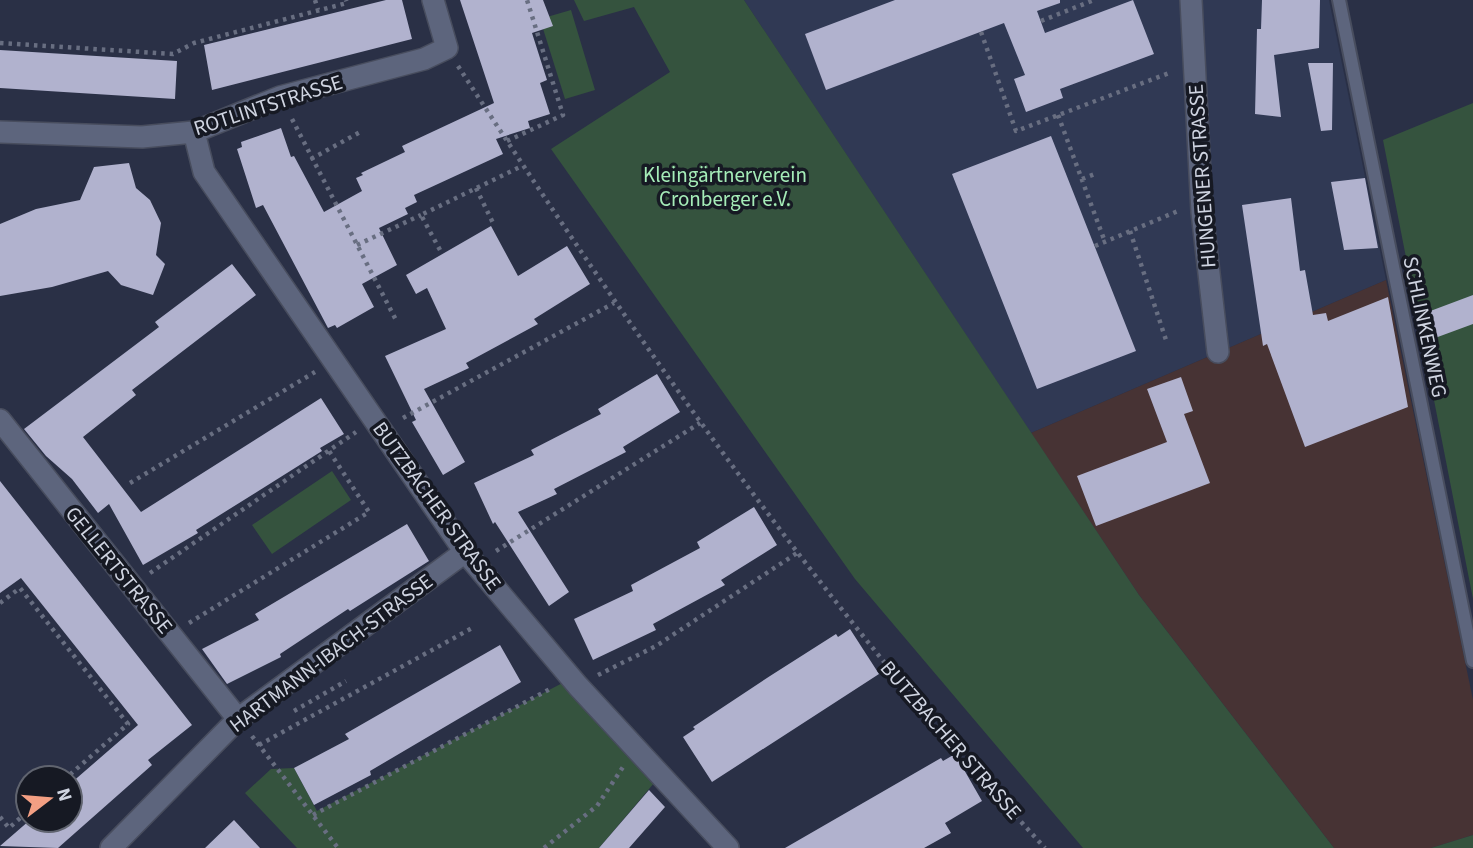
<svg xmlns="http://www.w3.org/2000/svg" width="1473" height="848" font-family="'Source Sans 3',sans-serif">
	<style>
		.built { fill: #303954 }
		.industrial { fill: #473334 }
		.green { fill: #35533e }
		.building { fill: #b1b2ce }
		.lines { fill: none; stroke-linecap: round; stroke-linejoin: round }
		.lane-casing { stroke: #484d5e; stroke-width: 16 }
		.street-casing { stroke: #484d5e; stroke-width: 24 }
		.path { stroke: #686e81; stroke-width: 4.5; stroke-dasharray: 3.5 5; stroke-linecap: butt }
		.lane { stroke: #5d657d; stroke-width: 12 }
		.street { stroke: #5d657d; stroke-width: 21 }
		.labels { text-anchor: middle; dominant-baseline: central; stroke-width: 7; stroke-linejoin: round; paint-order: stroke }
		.street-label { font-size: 21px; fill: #cfd4e1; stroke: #161923 }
		.park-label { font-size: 21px; fill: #a5ecb8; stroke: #161923 }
	</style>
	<rect width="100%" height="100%" fill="#2a3046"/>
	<path class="built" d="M 744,0 L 1329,0 L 1386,280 L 1031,433 Z"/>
	<path class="industrial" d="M 1386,280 L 1473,700 L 1473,835 L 1431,848 L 1334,848 L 1139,595 L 1031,433 Z"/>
	<path class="green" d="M 574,0 L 744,0 L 1139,595 L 1334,848 L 1083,848 L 855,579 L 551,149 L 670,72 L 634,7 L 584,21 Z
		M 571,10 L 595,90 L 565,99 L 540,19 Z
		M 1473,103 L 1473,599 L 1383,140 Z
		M 332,471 L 351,500 L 272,554 L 252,525 Z
		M 572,678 L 660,776 L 599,848 L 297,848 L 245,793 L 271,769 L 294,768 L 317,811 Z
		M 1473,835 L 1473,848 L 1431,848 Z"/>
	<path class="building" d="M 386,0 L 402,0 L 412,39 L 212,90 L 204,45 Z
		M 460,0 L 543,0 L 553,26 L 532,33 L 547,80 L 540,83 L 550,114 L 528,121 L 530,128 L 496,139 L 503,154 L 414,195 L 417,202 L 405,208 L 408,214 L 379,228 L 397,265 L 362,284 L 374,307 L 337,328 L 335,325 L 328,328 L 263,205 L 256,208 L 237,149 L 242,147 L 241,142 L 281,128 L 291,157 L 294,156 L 324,212 L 362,191 L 356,178 L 363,175 L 361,173 L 405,152 L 402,146 L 494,103 Z
		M 895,0 L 1060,0 L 1060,3 L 1037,11 L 1045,33 L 1133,0 L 1154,54 L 1060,89 L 1063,98 L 1026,112 L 1014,79 L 1025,75 L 1004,23 L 826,90 L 805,34 Z
		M 1262,0 L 1320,0 L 1319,48 L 1274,55 L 1281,117 L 1255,114 L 1257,29 L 1261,29 Z
		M 0,50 L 177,61 L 175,99 L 0,88 Z
		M 1308,63 L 1333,63 L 1332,130 L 1321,131 Z
		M 1051,136 L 1136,351 L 1037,389 L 952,174 Z
		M 129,163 L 136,188 L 150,200 L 161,223 L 156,255 L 165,264 L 153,295 L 121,285 L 108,271 L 52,287 L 0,296 L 0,224 L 36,209 L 80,200 L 94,167 Z
		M 1365,178 L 1378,248 L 1344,250 L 1331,182 Z
		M 1291,198 L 1300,271 L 1305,270 L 1313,315 L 1326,313 L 1328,321 L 1388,297 L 1408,407 L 1305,447 L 1267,344 L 1263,346 L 1242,205 Z
		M 491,226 L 518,276 L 567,246 L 590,284 L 534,319 L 538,324 L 466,363 L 469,368 L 424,389 L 465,462 L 443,475 L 412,422 L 416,420 L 385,356 L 446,329 L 427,288 L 416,294 L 406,275 Z
		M 232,264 L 256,295 L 132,390 L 136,395 L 83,437 L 141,512 L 321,398 L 344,434 L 320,448 L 322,451 L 196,530 L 198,533 L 143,565 L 109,504 L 98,513 L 72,479 L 46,456 L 24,429 L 159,327 L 155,322 Z
		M 1473,295 L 1473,324 L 1435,338 L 1425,313 Z
		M 657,374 L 680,412 L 623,447 L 626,452 L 554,489 L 557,494 L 518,512 L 569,592 L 549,606 L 495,522 L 493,524 L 474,483 L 534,455 L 531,450 L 601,414 L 598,409 Z
		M 1181,377 L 1193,411 L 1184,414 L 1210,483 L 1096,526 L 1077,476 L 1167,442 L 1147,389 Z
		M 0,481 L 192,725 L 148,760 L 152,765 L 58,848 L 0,846 L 30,820 L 70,820 L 70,784 L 138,725 L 21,578 L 0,593 Z
		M 754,507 L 777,545 L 721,580 L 725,585 L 653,624 L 656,630 L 593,660 L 574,619 L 633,591 L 631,585 L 700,548 L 697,542 Z
		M 407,524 L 429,561 L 350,611 L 348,609 L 280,654 L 281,657 L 227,684 L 202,649 L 259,620 L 255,614 Z
		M 850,629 L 879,674 L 712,782 L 683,737 L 695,729 L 693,727 L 770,676 L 836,634 L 838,637 Z
		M 500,645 L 521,682 L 370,771 L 371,775 L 314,805 L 294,768 L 349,739 L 345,734 Z
		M 955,754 L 982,801 L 945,823 L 951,833 L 924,848 L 785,848 L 941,758 L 943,761 Z
		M 649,790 L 665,807 L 629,848 L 599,848 Z
		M 234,820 L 260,848 L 205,848 Z"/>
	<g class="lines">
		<defs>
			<path id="lane" d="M 1339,0 L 1473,661"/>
			<path id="street" d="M 1191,0 L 1202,212 L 1218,352
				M 0,132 L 142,137 L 194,132 L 280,97 L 424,59 L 447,48 L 433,0
				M 194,132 L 204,172 L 465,552 L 578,686 L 728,848
				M 0,420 L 238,719
				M 111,848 L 238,719 L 465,552"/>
		</defs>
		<use href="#lane" class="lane-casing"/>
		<use href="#street" class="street-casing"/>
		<path class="path" d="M 315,0 L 318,10
			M 1041,21 L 1094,0
			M 981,32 L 1016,131 L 1172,72
			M 0,43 L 173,54 L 194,43 L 347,3 L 346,0
			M 458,66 C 636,340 823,607 1045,848
			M 1058,115 L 1105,242
			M 292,119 L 397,322
			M 507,141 L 563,115 L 527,0
			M 311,159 L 362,131
			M 1082,179 L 1095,174
			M 476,188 L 493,223
			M 1130,231 L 1167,343
			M 357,245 L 421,215
			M 1095,246 L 1178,211
			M 440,250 L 421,215 L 522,166
			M 403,418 L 614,303
			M 130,483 L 315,372
			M 496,551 L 700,423
			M 150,573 L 356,432
			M 0,603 L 20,588 L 128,724 L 66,778
			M 189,623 L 369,512 L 329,451
			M 598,675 L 656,646 L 797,553
			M 294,711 L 346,681
			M 252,736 L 338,848
			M 259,745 L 474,627
			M 313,815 L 550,689
			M 0,817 L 9,828 L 28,811
			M 544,848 L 597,806 L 623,767"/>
		<use href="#lane" class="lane"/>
		<use href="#street" class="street"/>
	</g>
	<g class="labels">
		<g class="street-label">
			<text transform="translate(268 105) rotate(-18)">ROTLINTSTRASSE</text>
			<text transform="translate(1202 176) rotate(-94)">HUNGENER STRASSE</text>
			<text transform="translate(1425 327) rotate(78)">SCHLINKENWEG</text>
			<text transform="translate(437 506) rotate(54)">BUTZBACHER STRASSE</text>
			<text transform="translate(119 570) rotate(51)">GELLERTSTRASSE</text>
			<text transform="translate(331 653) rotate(-37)">HARTMANN-IBACH-STRASSE</text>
			<text transform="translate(951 740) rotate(49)">BUTZBACHER STRASSE</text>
		</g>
		<g class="park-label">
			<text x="725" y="175">Kleingärtnerverein<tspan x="725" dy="24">Cronberger e.V.</tspan></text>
		</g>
	</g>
	<g transform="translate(49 799) rotate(74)"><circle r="33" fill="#161923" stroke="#60646f" stroke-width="2"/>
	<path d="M0-5L12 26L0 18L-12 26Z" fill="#f39f83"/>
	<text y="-10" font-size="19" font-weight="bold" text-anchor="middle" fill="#cfd4e1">N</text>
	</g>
</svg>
